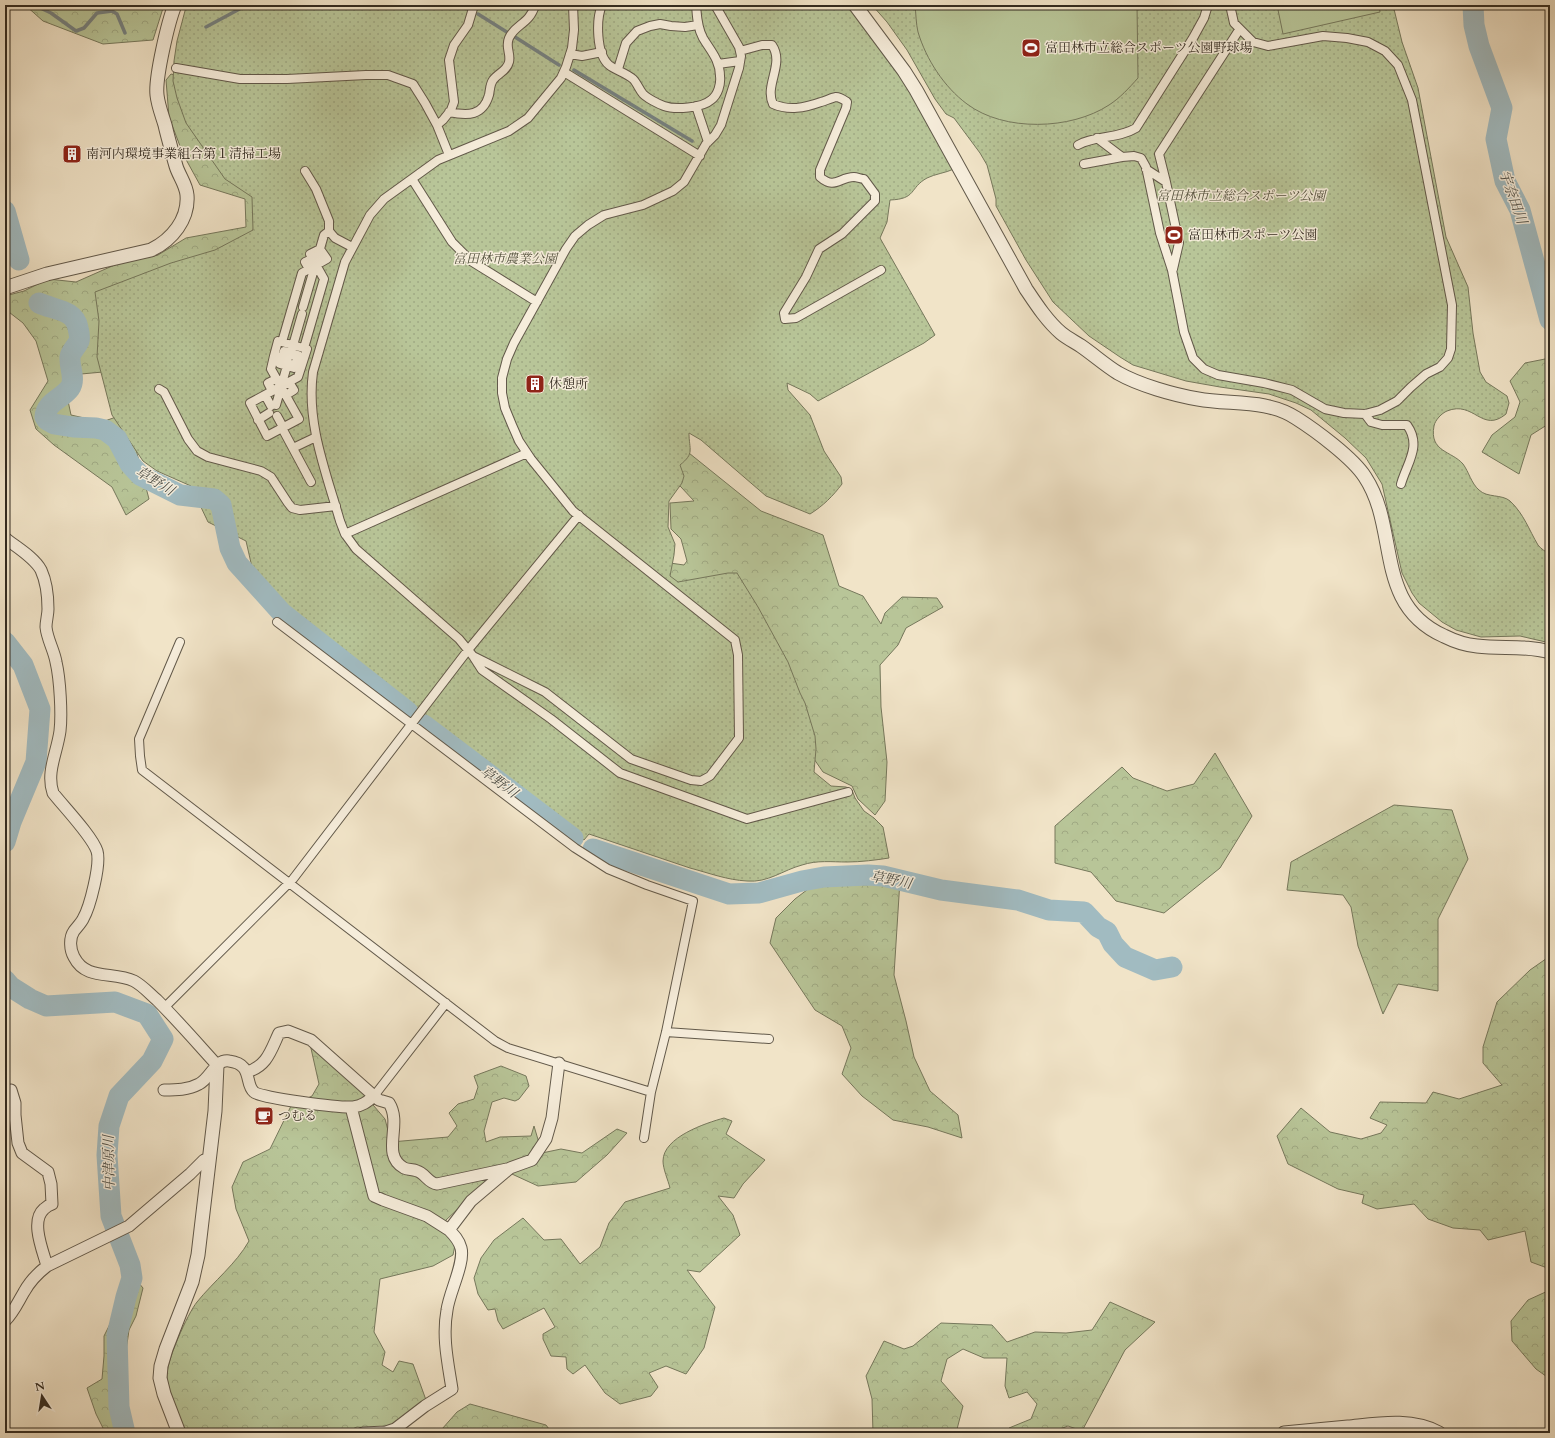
<svg xmlns="http://www.w3.org/2000/svg" width="1555" height="1438" font-family="Cardo,'Noto Serif JP',serif">
	<style>
		.forest { fill: url(#forest-crowns); stroke: #76785c }
		.park { fill: url(#park-dots); stroke: #76785c }
		.garden { fill: #b8c598; stroke: #76785c }
		.lines { fill: none; stroke-linecap: round; stroke-linejoin: round }
		.stream { stroke: #758181; stroke-width: 3.5 }
		.river { stroke: #a1bbc1; stroke-width: 21 }
		.pedestrian-casing { stroke: #62594a; stroke-width: 10 }
		.minor-casing { stroke: #62594a; stroke-width: 13 }
		.tertiary-casing { stroke: #62594a; stroke-width: 15 }
		.pedestrian { stroke: #f6eddb; stroke-width: 8 }
		.minor { stroke: #f6eddb; stroke-width: 11 }
		.tertiary { stroke: #f6eddb; stroke-width: 13 }
		.labels { text-anchor: middle; dominant-baseline: central; stroke-width: 3; stroke-linejoin: round; paint-order: stroke }
		.poi-label { font-size: 13px; fill: #332b20; stroke: #f6eddb; text-anchor: start }
		.park-label { font-size: 13px; font-style: italic; fill: #54523e; stroke: #f6eddb }
		.water-label { font-size: 14px; font-style: italic; fill: #4e4f48; stroke: #f6eddb }
	</style>
	<defs>
		<pattern id="forest-crowns" width="20" height="18" patternUnits="userSpaceOnUse"><rect width="20" height="18" fill="#b8c598"/><path d="M2 6a3 3 0 1 1 6 0M12 15a3 3 0 1 1 6 0" fill="none" stroke="#9fa983"/></pattern>
		<pattern id="park-dots" width="8" height="8" patternUnits="userSpaceOnUse"><rect width="8" height="8" fill="#b8c598"/><path d="M2 2h.1M6 6h.1" fill="none" stroke="#9fa983" stroke-width="1.8" stroke-linecap="round"/></pattern>
	</defs>
	<rect width="100%" height="100%" fill="#f1e4c8"/>
	<filter id="stains"><feTurbulence type="fractalNoise" baseFrequency=".005" numOctaves="4"/><feColorMatrix values="0 0 0 0 .2 0 0 0 0 .09 0 0 0 0 .02 0 0 0 .5 -.17"/></filter>
	<radialGradient id="worn" r=".72"><stop offset=".6" stop-color="#630" stop-opacity="0"/><stop offset="1" stop-color="#630" stop-opacity=".3"/></radialGradient>
	<path class="forest" d="M 25,5 L 164,5 L 153,40 L 103,44 L 43,21 Z
		M 171,74 L 186,78 L 312,229 L 103,372 L 81,374 L 67,396 L 71,415 L 102,422 L 116,417 L 134,442 L 149,499 L 126,515 L 112,487 L 54,445 L 36,429 L 30,410 L 48,381 L 36,341 L 23,323 L 5,309 L 5,296 L 24,291 L 48,279 L 76,282 L 119,263 L 158,255 L 186,238 L 246,227 L 245,199 L 200,185 L 183,154 L 169,117 L 166,80 Z
		M 1550,358 L 1550,423 L 1531,435 L 1519,474 L 1482,452 L 1492,435 L 1515,417 L 1520,402 L 1510,381 L 1525,363 Z
		M 684,449 L 761,511 L 823,535 L 839,586 L 863,596 L 881,624 L 885,613 L 902,597 L 937,598 L 943,607 L 906,628 L 898,645 L 880,665 L 881,707 L 887,762 L 885,801 L 875,815 L 858,799 L 852,786 L 823,772 L 794,730 L 678,586 L 662,574 L 670,563 L 684,565 L 687,561 L 681,539 L 671,529 L 670,503 L 694,501 L 668,473 Z
		M 1215,753 L 1252,816 L 1220,868 L 1164,913 L 1116,901 L 1091,872 L 1055,863 L 1055,826 L 1122,767 L 1133,778 L 1167,791 L 1194,784 Z
		M 1394,805 L 1452,810 L 1468,859 L 1438,919 L 1438,991 L 1398,984 L 1383,1014 L 1358,946 L 1351,907 L 1343,895 L 1287,890 L 1291,862 Z
		M 853,874 L 900,880 L 894,975 L 906,1021 L 914,1057 L 930,1091 L 958,1115 L 962,1138 L 928,1127 L 893,1120 L 862,1096 L 842,1074 L 851,1048 L 842,1026 L 815,1010 L 770,943 L 776,918 L 795,899 L 820,880 Z
		M 1550,956 L 1550,1269 L 1531,1262 L 1525,1231 L 1488,1240 L 1480,1230 L 1453,1228 L 1428,1219 L 1414,1204 L 1377,1209 L 1362,1203 L 1364,1195 L 1338,1189 L 1288,1164 L 1277,1136 L 1301,1108 L 1330,1132 L 1361,1139 L 1381,1133 L 1387,1125 L 1370,1118 L 1380,1102 L 1426,1103 L 1433,1092 L 1459,1099 L 1502,1085 L 1483,1063 L 1483,1047 L 1497,1002 L 1530,970 Z
		M 310,1044 L 351,1079 L 385,1119 L 391,1142 L 448,1137 L 457,1126 L 449,1113 L 458,1104 L 474,1099 L 478,1087 L 474,1076 L 501,1066 L 526,1076 L 529,1086 L 519,1099 L 515,1101 L 504,1098 L 492,1102 L 484,1131 L 486,1142 L 500,1137 L 531,1136 L 534,1126 L 542,1153 L 561,1149 L 582,1153 L 617,1129 L 627,1133 L 607,1155 L 576,1182 L 538,1186 L 501,1169 L 446,1220 L 446,1232 L 455,1245 L 453,1255 L 433,1266 L 380,1279 L 374,1332 L 385,1352 L 382,1365 L 393,1372 L 399,1361 L 413,1364 L 426,1400 L 393,1427 L 376,1429 L 357,1427 L 343,1433 L 185,1433 C 179,1415 169,1396 167,1378 C 165,1363 188,1313 197,1302 C 214,1281 236,1264 249,1241 L 236,1209 L 232,1187 L 243,1162 L 270,1149 L 291,1106 L 312,1096 L 319,1084 Z
		M 724,1118 L 732,1121 L 726,1134 L 765,1160 L 743,1184 L 734,1198 L 718,1196 L 733,1215 L 740,1235 L 700,1272 L 687,1270 L 715,1307 L 704,1348 L 686,1374 L 666,1366 L 649,1373 L 658,1387 L 651,1396 L 620,1404 L 605,1393 L 585,1365 L 573,1374 L 567,1369 L 566,1357 L 551,1356 L 543,1339 L 543,1334 L 555,1327 L 544,1308 L 503,1329 L 498,1321 L 495,1309 L 488,1310 L 478,1294 L 474,1278 L 481,1258 L 494,1240 L 523,1218 L 544,1240 L 561,1239 L 580,1264 L 600,1247 L 609,1223 L 625,1202 L 670,1188 C 668,1180 663,1169 663,1161 C 663,1137 706,1123 724,1118 Z
		M 138,1282 L 143,1288 L 136,1316 L 129,1330 L 123,1372 L 127,1419 L 130,1433 L 102,1433 L 103,1428 L 96,1414 L 87,1388 L 102,1379 L 104,1356 L 104,1336 L 116,1312 L 119,1296 Z
		M 1550,1290 L 1550,1379 L 1536,1369 L 1512,1341 L 1511,1321 L 1528,1300 Z
		M 1110,1302 L 1155,1322 L 1125,1350 L 1082,1431 L 1068,1426 L 1049,1433 L 1008,1433 L 1009,1428 L 1031,1419 L 1037,1404 L 1027,1392 L 1009,1398 L 1005,1386 L 1007,1358 L 984,1358 L 963,1349 L 947,1359 L 941,1381 L 963,1406 L 956,1433 L 873,1433 L 872,1399 L 866,1376 L 884,1341 L 904,1349 L 913,1346 L 941,1323 L 992,1325 L 1007,1342 L 1035,1332 L 1066,1333 L 1092,1330 Z
		M 470,1404 L 546,1425 L 552,1433 L 435,1433 L 442,1429 L 457,1412 Z"/>
	<path class="park" d="M 189,5 L 849,5 L 906,84 L 954,169 C 945,173 935,174 927,178 C 909,188 917,199 890,200 L 887,222 L 880,238 L 935,335 L 924,343 L 818,401 L 810,394 L 787,383 L 788,390 L 810,415 L 824,451 L 841,477 L 842,484 C 833,496 823,506 810,514 L 766,496 L 701,440 L 689,433 C 689,450 695,453 680,465 L 684,476 L 682,483 L 669,501 L 668,527 L 675,544 L 674,555 L 670,576 L 678,582 L 728,573 L 737,573 L 758,607 L 788,662 L 800,693 L 805,703 L 815,736 L 816,749 L 814,772 L 831,786 L 846,787 L 852,790 L 855,798 L 864,811 L 874,818 L 883,827 L 889,858 C 876,860 861,862 847,862 C 832,862 817,860 802,865 C 783,870 768,883 747,881 C 727,880 709,873 690,868 C 656,857 623,845 589,834 L 584,840 L 571,833 L 521,795 L 497,774 L 451,741 L 352,662 L 285,611 L 254,576 L 246,541 L 208,522 L 191,486 L 157,471 L 143,461 L 112,415 L 97,357 L 99,321 L 95,292 L 171,263 L 215,250 L 253,230 L 252,197 L 225,179 L 186,123 L 177,98 L 173,81 L 174,61 L 177,41 L 186,7 Z
		M 872,5 L 1393,5 L 1402,42 L 1418,88 L 1446,237 L 1468,287 L 1473,333 L 1480,372 L 1486,382 L 1507,396 L 1509,403 L 1506,414 C 1482,434 1474,400 1447,411 C 1442,413 1435,420 1434,426 C 1429,452 1452,451 1463,464 C 1469,472 1471,483 1479,490 C 1487,498 1502,494 1510,501 C 1524,514 1529,530 1538,545 C 1541,549 1546,552 1550,554 L 1550,643 L 1520,636 L 1481,637 L 1456,630 L 1442,622 L 1419,603 L 1412,593 L 1402,573 L 1382,484 L 1366,458 L 1345,438 L 1311,410 L 1296,403 L 1269,394 L 1220,387 L 1186,381 L 1133,365 L 1120,357 L 1089,336 L 1053,302 L 1026,260 L 996,206 L 996,199 L 987,165 L 980,153 L 954,118 L 946,114 L 935,99 L 907,50 L 887,22 Z"/>
	<path class="garden" d="M 915,5 L 1137,5 L 1138,78 C 1129,88 1120,98 1109,105 C 1071,130 1004,132 967,104 C 944,87 926,59 918,32 C 916,24 916,14 915,5 Z
		M 1277,5 L 1379,5 L 1380,12 L 1283,34 Z"/>
	<g class="lines">
		<path class="stream" d="M 34,5 L 51,13 L 76,31 L 84,28 L 97,13 L 112,11 L 117,14 L 125,33
			M 463,5 L 470,8
			M 478,14 L 510,34
			M 206,27 L 247,5
			M 515,37 L 559,65
			M 574,70 L 692,141"/>
		<path class="river" d="M 1473,5 L 1474,25 L 1479,46 L 1502,108 L 1496,139 L 1505,181 L 1520,210 L 1550,320
			M 5,211 L 19,260
			M 39,303 C 53,310 75,309 78,328 C 79,332 80,337 79,341 C 77,346 71,351 70,357 C 69,367 76,379 70,388 C 62,399 46,402 45,417 L 47,420 L 54,424 L 73,427 L 96,428 L 105,430 L 117,439 L 130,464 L 140,475 L 180,495 L 214,499 L 221,505 L 230,548 L 237,563 L 282,613 L 408,712
			M 5,642 L 23,665 L 40,709 L 36,762 L 11,822 L 5,842
			M 424,725 L 573,838
			M 593,849 L 729,894 L 759,893 L 802,881 L 824,877 L 868,875 L 883,876 L 941,890 L 1018,900 L 1049,910 L 1084,912 L 1098,927 L 1107,932 L 1113,944 L 1125,957 L 1155,970 L 1172,967
			M 5,980 L 11,987 L 30,999 L 46,1006 L 115,1002 L 147,1014 L 163,1039 L 152,1061 L 119,1096 L 109,1126 L 107,1155 L 111,1216 L 130,1265 L 132,1278 L 126,1297 L 117,1335 L 119,1407 L 125,1433"/>
		<defs>
			<path id="pedestrian" d="M 573,5 L 574,30 L 572,48 L 566,67 L 561,78 L 528,118 L 509,131 L 438,160 L 384,199 L 370,215 L 345,262 L 313,372 C 306,423 326,472 340,521 L 345,534 L 356,549 L 459,639 L 473,656 L 482,670 L 551,719 L 620,773 L 747,819 L 848,792
				M 602,5 C 596,19 596,54 609,65 C 615,70 626,73 633,79 C 637,83 639,89 643,94 C 647,98 658,104 664,106 C 675,110 702,108 711,100 C 718,95 721,84 720,76 C 720,60 710,50 703,38 C 697,27 697,16 696,5
				M 740,51 L 762,45 L 772,45 C 785,64 764,85 773,104 C 789,111 804,108 821,102 C 825,101 831,98 836,97 C 840,97 844,100 847,102 L 846,108 L 820,170 L 820,177 C 835,190 839,177 854,177 C 857,177 861,179 864,179 L 875,194 L 875,201 L 842,234 L 819,249 L 806,277 L 784,313 L 785,319 L 796,318 L 881,270
				M 570,54 L 582,56 L 602,52
				M 718,64 L 740,61
				M 176,68 L 240,79 L 287,79 L 366,75 L 388,75 L 413,84 L 425,103 L 437,125 L 449,155
				M 618,69 L 626,43 L 637,31 L 650,26 L 660,24 L 671,26 L 685,27 L 698,25
				M 564,72 L 700,156
				M 696,106 L 708,142
				M 449,112 C 468,116 483,116 489,95 C 490,90 490,84 493,80 C 498,73 507,71 509,62 C 511,53 505,47 509,38 C 515,24 530,24 535,5
				M 437,125 L 443,120 L 451,110 L 454,102 L 449,60 L 454,45 L 468,25 L 474,5
				M 1097,138 L 1122,157 L 1134,156 L 1141,158 L 1146,167 L 1160,233 L 1172,270 L 1184,332 L 1193,358 L 1204,369 L 1218,375 L 1264,383 L 1292,390 L 1325,409 L 1344,413 L 1365,414 L 1380,410 L 1397,401 L 1411,387 L 1426,374 L 1440,367 L 1448,358 L 1451,349 L 1452,305 L 1412,100 L 1398,65 L 1385,51 L 1368,42 L 1347,38 L 1323,36 L 1268,46 L 1253,42 L 1234,23 L 1230,5
				M 1078,145 C 1096,135 1118,139 1136,128 L 1193,38 L 1204,18 L 1208,5
				M 1084,164 L 1122,157
				M 1146,169 L 1166,182 L 1179,243 L 1173,269
				M 305,171 L 316,189 L 329,221 L 329,231 L 335,238 L 352,247
				M 412,179 L 452,242 L 471,261 L 537,302
				M 1166,182 L 1159,154 L 1239,30
				M 309,269 L 305,262 L 312,259
				M 303,307 L 324,235 L 329,231
				M 282,342 L 302,273 L 327,259 L 320,249
				M 304,348 L 324,279 L 310,254 L 320,249
				M 284,351 L 298,355 L 294,368 L 280,364 Z
				M 274,356 L 271,369 L 299,419 L 267,436 L 250,403 L 298,377 L 307,349 L 278,341 L 274,356
				M 274,356 L 285,358 L 290,356 L 302,314
				M 159,389 L 164,392 L 188,439 L 197,451 L 208,457 L 261,471 L 271,477 L 288,503 L 292,508 L 300,510 L 336,506
				M 272,391 L 268,383 L 276,379
				M 265,395 L 271,406
				M 286,395 L 294,390 L 289,382
				M 276,405 L 288,362
				M 1365,414 L 1371,422 L 1382,425 L 1407,425 C 1422,446 1407,463 1401,484
				M 277,416 L 283,427
				M 258,420 L 269,413
				M 282,428 L 311,482
				M 293,448 L 316,437
				M 345,534 L 527,453
				M 277,622 L 575,848 L 608,869 L 647,885 L 693,901 L 666,1032 L 651,1092 L 644,1138
				M 180,642 L 139,739 L 140,756 L 142,770 L 495,1041 L 508,1048 L 651,1092
				M 473,656 L 545,692 L 631,759 L 691,780 L 701,781 L 710,776 L 739,738 L 738,655 L 735,640 L 573,511 L 531,459 L 519,441 L 512,425 L 505,408 L 502,393 L 502,378 L 507,359 L 514,343 L 566,249 L 575,236 L 588,225 L 604,215 L 643,205 L 673,191 L 684,182 L 706,144 L 715,135 L 721,125 L 739,68 L 741,56 L 739,47 L 715,5
				M 164,1008 L 293,879 L 468,650 L 579,515
				M 666,1032 L 769,1039
				M 374,1096 L 446,1003"/>
			<path id="minor" d="M 5,538 C 16,547 34,557 41,570 C 46,581 48,597 48,609 C 48,615 46,621 46,627 C 47,639 54,650 56,662 C 60,679 62,714 60,731 C 57,753 46,772 53,793 C 64,807 92,836 97,851 C 101,864 90,907 83,919 C 81,923 77,927 74,931 C 69,938 70,950 74,957 C 86,981 113,971 134,981 C 142,985 150,994 157,1000 C 178,1021 197,1043 217,1065
				M 246,1072 C 267,1067 271,1050 279,1033 L 288,1031 L 311,1040 L 374,1096 L 379,1100 L 389,1103 C 403,1125 380,1154 404,1168 C 408,1170 413,1169 417,1171 C 425,1173 428,1183 437,1184 L 507,1169
				M 11,1090 L 15,1103 L 15,1115 L 18,1143 L 22,1153 L 48,1172 L 51,1184 L 52,1204 C 49,1205 46,1207 44,1209 C 30,1221 43,1251 47,1266
				M 164,1090 C 176,1090 188,1090 199,1084 C 211,1078 215,1059 229,1061 C 254,1064 244,1084 254,1092 C 260,1098 341,1108 353,1107 C 362,1106 367,1102 374,1096
				M 351,1107 L 374,1196 L 383,1200 L 427,1216 L 449,1230
				M 5,1321 C 14,1312 18,1302 24,1292 C 30,1281 38,1273 47,1266 L 129,1226 L 190,1174 L 204,1160 L 209,1160
				M 363,1433 L 386,1432 L 395,1429 L 425,1406 L 452,1389 C 448,1363 442,1337 447,1310 C 449,1293 465,1263 461,1248 C 459,1240 454,1235 449,1230 L 471,1201 L 510,1168 L 532,1160 L 546,1139 L 552,1118 L 559,1063"/>
			<path id="tertiary" d="M 855,5 L 904,71 L 916,90 L 1026,289 C 1036,304 1047,321 1061,333 C 1067,338 1075,342 1081,346 C 1094,355 1105,365 1118,373 C 1139,385 1174,395 1198,399 C 1230,405 1267,399 1296,418 C 1315,430 1353,458 1365,477 C 1400,530 1373,604 1444,636 C 1454,641 1466,645 1477,646 C 1502,649 1526,645 1550,652
				M 5,288 L 47,274 L 151,250 C 172,240 189,219 187,195 C 186,184 179,176 176,166 C 172,152 168,138 165,125 C 162,115 158,105 157,95 C 155,78 168,22 175,5
				M 179,1433 L 164,1394 L 160,1378 L 161,1366 L 166,1349 L 192,1282 L 198,1255 L 215,1111 L 217,1065
				M 1284,1433 C 1305,1431 1327,1429 1348,1427 C 1378,1424 1411,1418 1439,1433"/>
		</defs>
		<use href="#pedestrian" class="pedestrian-casing"/>
		<use href="#minor" class="minor-casing"/>
		<use href="#tertiary" class="tertiary-casing"/>
		<use href="#pedestrian" class="pedestrian"/>
		<use href="#minor" class="minor"/>
		<use href="#tertiary" class="tertiary"/>
	</g>
	<defs>
		<symbol id="stadium-square" viewBox="-11 -11 22 22"><rect x="-9" y="-9" width="18" height="18" rx="4" fill="#8f2418" stroke="#f6eddb"/><path d="M0-5a6.5 5 0 1 0 0 10a6.5 5 0 1 0 0-10ZM-3.5-1.8h7v3.6h-7Z" fill="#fff"/></symbol>
		<symbol id="building-square" viewBox="-11 -11 22 22"><rect x="-9" y="-9" width="18" height="18" rx="4" fill="#8f2418" stroke="#f6eddb"/><path d="M-4-6H4V6H1V3H-1V6H-4ZM-2.5-4.3h1.7v1.8h-1.7ZM.8-4.3h1.7v1.8H.8ZM-2.5-1h1.7V.8h-1.7ZM.8-1h1.7V.8H.8Z" fill="#fff"/></symbol>
		<symbol id="cafe-square" viewBox="-11 -11 22 22"><rect x="-9" y="-9" width="18" height="18" rx="4" fill="#8f2418" stroke="#f6eddb"/><path d="M-5.5-4.5H6V0H3Q3 3.5 0 3.5H-2.5Q-5.5 3.5-5.5 0ZM3-3.2v2h1.7v-2ZM-6 4.5H4V6H-6Z" fill="#fff"/></symbol>
	</defs>
	<g fill-rule="evenodd">
		<use href="#stadium-square" x="1020" y="37" width="22" height="22"/>
		<use href="#building-square" x="61" y="143" width="22" height="22"/>
		<use href="#stadium-square" x="1163" y="224" width="22" height="22"/>
		<use href="#building-square" x="524" y="373" width="22" height="22"/>
		<use href="#cafe-square" x="253" y="1105" width="22" height="22"/>
	</g>
	<g class="labels">
		<g class="poi-label">
			<text x="1045" y="48">富田林市立総合スポーツ公園野球場</text>
			<text x="86" y="154">南河内環境事業組合第１清掃工場</text>
			<text x="1188" y="235">富田林市スポーツ公園</text>
			<text x="549" y="384">休憩所</text>
			<text x="278" y="1116">つむる</text>
		</g>
		<g class="park-label">
			<text x="1241" y="196">富田林市立総合スポーツ公園</text>
			<text x="505" y="259">富田林市農業公園</text>
		</g>
		<g class="water-label">
			<text transform="translate(1513 197) rotate(70)">宇奈田川</text>
			<text transform="translate(155 481) rotate(31)">草野川</text>
			<text transform="translate(499 782) rotate(37)">草野川</text>
			<text transform="translate(891 880) rotate(11)">草野川</text>
			<text transform="translate(109 1163) rotate(-91)">中津原川</text>
		</g>
	</g>
	<rect width="1555" height="1438" fill="none" stroke="#f1e4c8" stroke-width="20"/>
	<rect x="6" y="6" width="1543" height="1426" fill="none" stroke="#332b20" stroke-width="2"/>
	<rect x="10" y="10" width="1535" height="1418" fill="none" stroke="#332b20"/>
	<g transform="translate(42 1396) rotate(348)" stroke="#f6eddb" stroke-width="3" paint-order="stroke">
	<path d="M0-3L7 15L0 10L-7 15Z" fill="#332b20"/>
	<text y="-6" font-size="11" font-weight="bold" text-anchor="middle" fill="#332b20">N</text>
	</g>
	<rect width="100%" height="100%" filter="url(#stains)"/>
	<rect width="100%" height="100%" fill="url(#worn)"/>
</svg>
